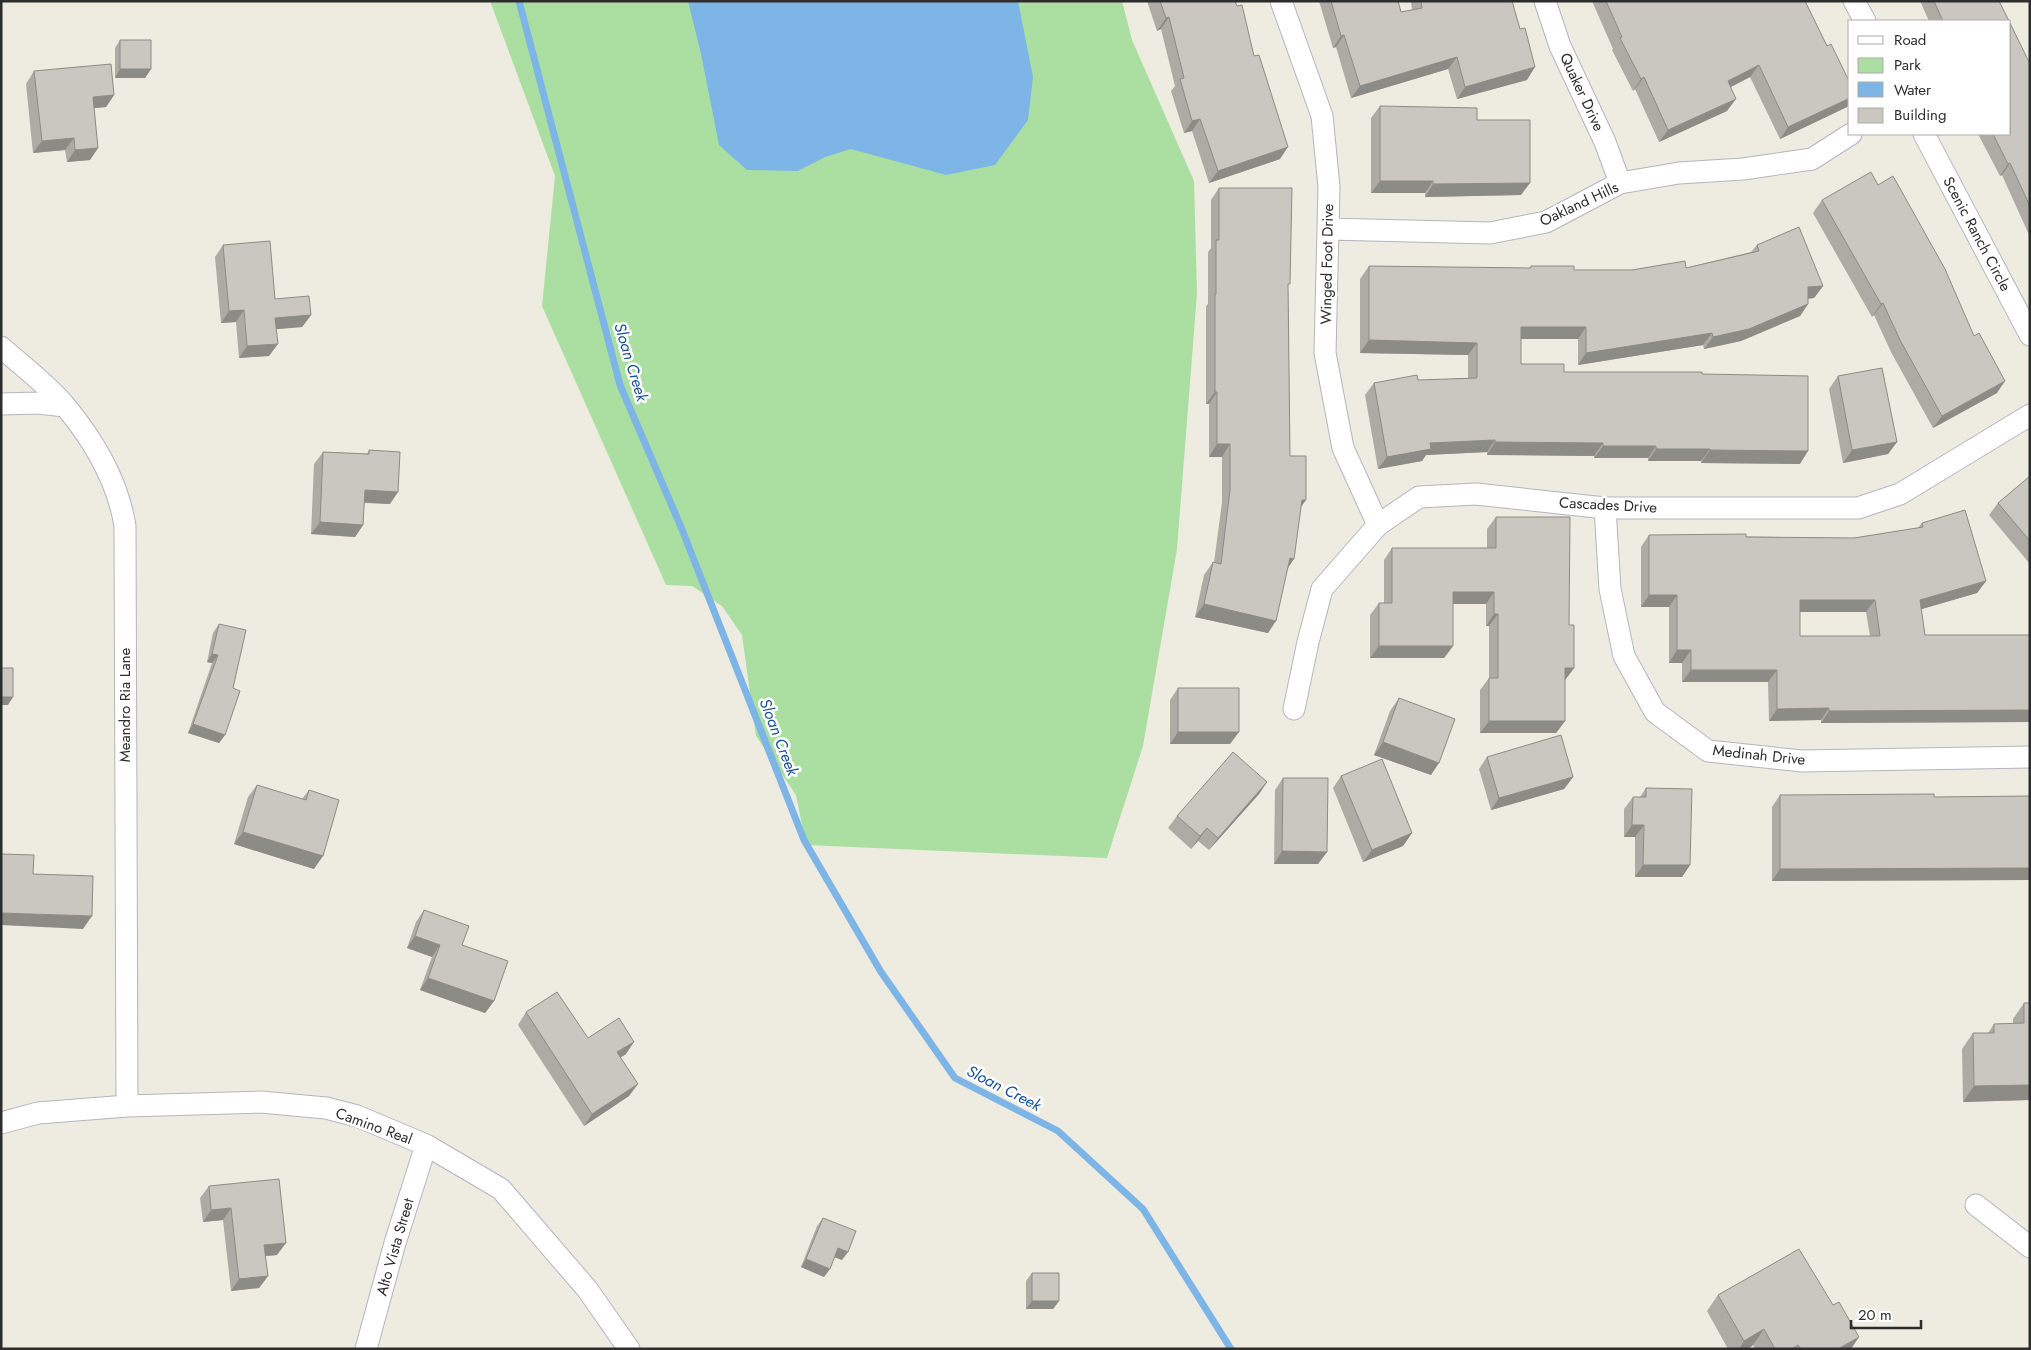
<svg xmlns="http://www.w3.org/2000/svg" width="2031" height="1350" font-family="Jost,sans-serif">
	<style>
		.green { fill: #abdfa2 }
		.water { fill: #7db5e7 }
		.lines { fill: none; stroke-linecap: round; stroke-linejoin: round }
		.stream { stroke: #7db5e7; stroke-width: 7 }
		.street-casing { stroke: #b5b4bf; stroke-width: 23 }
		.street { stroke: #fff; stroke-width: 21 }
		.wall { fill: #aeaba5; fill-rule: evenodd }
		.shaded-wall { fill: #8d8b86 }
		.building { fill: #cac7c0; stroke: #8d8b86; fill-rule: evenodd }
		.labels { text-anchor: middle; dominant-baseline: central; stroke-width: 5; stroke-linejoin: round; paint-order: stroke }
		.street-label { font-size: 15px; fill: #2d2d2d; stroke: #fff }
		.water-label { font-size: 16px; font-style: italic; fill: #185297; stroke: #fff }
	</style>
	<rect width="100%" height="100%" fill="#eeebe1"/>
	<path class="green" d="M 490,1 L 1122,1 L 1132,40 L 1194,181 L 1197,293 L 1177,549 L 1143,746 L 1107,858 L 806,845 L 796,795 L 756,736 L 742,635 L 722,606 L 692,586 L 666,585 L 542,306 L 555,176 Z"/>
	<path class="water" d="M 688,1 L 1018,1 L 1033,77 L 1028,120 L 995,165 L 946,175 L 851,149 L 825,157 L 798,171 L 747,170 L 719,145 L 701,54 Z"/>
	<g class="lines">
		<path class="stream" d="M 519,1 L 620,385 L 681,527 L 804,840 L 881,972 L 955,1078 L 1058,1131 L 1143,1209 L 1231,1349"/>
		<defs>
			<path id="street" d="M 1281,1 L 1322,116 L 1329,187 L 1325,353 L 1343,448 L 1378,525
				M 1545,1 L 1560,46 L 1605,142 L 1620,183
				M 1854,1 L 1865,21
				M 1924,134 L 2030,335
				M 1329,229 L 1490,233 L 1546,222 L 1620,183 L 1679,173 L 1743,169 L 1812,159 L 1851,134
				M 1,347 C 21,365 50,387 66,407 C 94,441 118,482 125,526 L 127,1106
				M 1,404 L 38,403 L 65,406
				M 1605,508 L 1610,589 L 1624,656 L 1655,712 L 1708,751 L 1802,761 L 2030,757
				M 1294,709 L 1308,642 L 1322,589 L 1378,525 L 1419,497 L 1476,494 L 1605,508 L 1858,508 L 1900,494 L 2030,415
				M 1,1123 L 38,1113 L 127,1106 L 261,1102 L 326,1108 L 357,1116 L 426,1145 L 501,1189 L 587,1289 L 629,1349
				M 1976,1205 L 2030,1247
				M 366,1349 L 395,1243 L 426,1145"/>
		</defs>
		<use href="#street" class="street-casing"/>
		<use href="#street" class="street"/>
	</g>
	<path class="wall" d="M 1147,1 L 1235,1 L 1280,159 L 1209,183 L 1192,131 L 1184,133 L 1171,91 L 1175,86 L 1161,29 L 1157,31 Z
		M 1319,1 L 1398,1 L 1401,12 L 1412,10 L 1411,1 L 1512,1 L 1527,80 L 1457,99 L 1448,69 L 1351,98 L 1336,47 L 1333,48 Z
		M 1592,1 L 1805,1 L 1827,46 L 1850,83 L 1850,103 L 1847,107 L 1780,139 L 1750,77 L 1731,87 L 1727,111 L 1659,142 L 1635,89 L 1633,91 L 1612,50 L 1613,49 Z
		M 1920,1 L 1999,1 L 2009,21 L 1929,21 Z
		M 120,40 L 151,69 L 145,78 L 115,78 L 115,48 Z
		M 2030,64 L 2030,237 L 2002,175 L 2000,176 L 1978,134 L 2010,134 Z
		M 34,71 L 114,95 L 106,107 L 94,108 L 98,148 L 90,160 L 67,162 L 65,150 L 33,153 L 26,84 Z
		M 1380,106 L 1477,120 L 1521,195 L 1425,197 L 1425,193 L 1371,193 L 1371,118 Z
		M 1219,188 L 1288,287 L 1290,456 L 1306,500 L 1301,507 L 1288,567 L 1268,633 L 1195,617 L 1204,575 L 1213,562 L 1214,563 L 1222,502 L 1222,457 L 1209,457 L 1209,404 L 1206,404 L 1206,306 L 1208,304 L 1208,252 L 1211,248 L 1211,200 Z
		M 1822,200 L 1997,393 L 1933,428 L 1891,352 L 1874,315 L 1872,317 L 1813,213 Z
		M 223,245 L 275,299 L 311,315 L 302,327 L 276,329 L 269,356 L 239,358 L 236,322 L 221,323 L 215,257 Z
		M 1757,245 L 1823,286 L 1814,298 L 1808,299 L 1808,304 L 1800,316 L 1741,341 L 1704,349 L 1703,345 L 1578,365 L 1578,339 L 1521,339 L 1521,364 L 1564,372 L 1702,374 L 1800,464 L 1701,463 L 1701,461 L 1648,461 L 1648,458 L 1594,458 L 1594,456 L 1487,455 L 1487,452 L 1426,455 L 1422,461 L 1378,469 L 1365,395 L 1374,383 L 1468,378 L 1468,355 L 1360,353 L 1360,279 L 1369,266 L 1530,268 L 1531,266 L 1574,270 L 1632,270 L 1686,268 L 1751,252 Z
		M 1838,376 L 1897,442 L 1888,454 L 1843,463 L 1829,389 Z
		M 369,450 L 390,504 L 364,503 L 363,525 L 355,537 L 311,534 L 314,464 L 323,452 L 367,454 Z
		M 2030,476 L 2030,564 L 1989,515 L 1998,503 Z
		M 1496,517 L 1569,625 L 1574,668 L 1565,680 L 1565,721 L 1556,733 L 1480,733 L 1480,690 L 1489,678 L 1489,626 L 1486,626 L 1486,604 L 1453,604 L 1453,646 L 1444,658 L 1370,658 L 1370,615 L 1379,603 L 1384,603 L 1384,560 L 1392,548 L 1487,548 L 1487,529 Z
		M 1922,523 L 1986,581 L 1977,593 L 1921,609 L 1925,635 L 2030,635 L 2030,722 L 1821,723 L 1821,720 L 1769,721 L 1768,682 L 1682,682 L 1682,663 L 1669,663 L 1669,607 L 1641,607 L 1641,547 L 1649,535 L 1854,538 L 1918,528 ZM 1800,612 L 1866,612 L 1870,636 L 1800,636 Z
		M 219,624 L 225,735 L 219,743 L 188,733 L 212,663 L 207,662 L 213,633 Z
		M 1178,688 L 1230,744 L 1170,744 L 1170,700 Z
		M 1399,698 L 1431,775 L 1374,755 L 1390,711 Z
		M 1487,757 L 1573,777 L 1564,789 L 1491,810 L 1479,769 Z
		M 1341,776 L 1412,833 L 1403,846 L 1363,862 L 1333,788 Z
		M 1283,778 L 1327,852 L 1318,864 L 1274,864 L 1275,790 Z
		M 1267,782 L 1259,794 L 1209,850 L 1198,841 L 1191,849 L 1168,828 L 1177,816 Z
		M 257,785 L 302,799 L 309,790 L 314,869 L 234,844 L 248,797 Z
		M 1646,788 L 1690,865 L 1682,877 L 1635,877 L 1635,837 L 1624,837 L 1624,809 L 1633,797 L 1640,797 Z
		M 1780,795 L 1934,797 L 2030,796 L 2030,880 L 1772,881 L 1772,807 Z
		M 424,910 L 462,945 L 494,1001 L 485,1013 L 420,990 L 432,957 L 407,948 L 416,922 Z
		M 2024,1003 L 2030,1003 L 2030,1119 L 2029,1119 L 2029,1100 L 1963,1102 L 1962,1049 L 1973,1033 L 1988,1033 L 1994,1024 L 2013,1023 L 2013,1019 Z
		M 526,1012 L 626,1054 L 620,1057 L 629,1096 L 584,1126 L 518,1025 Z
		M 209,1186 L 277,1255 L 265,1256 L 268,1276 L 259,1288 L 231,1291 L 223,1220 L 203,1222 L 200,1198 Z
		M 823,1218 L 842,1260 L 834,1257 L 824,1277 L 801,1267 L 817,1226 Z
		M 1032,1273 L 1059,1301 L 1053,1309 L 1026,1309 L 1026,1281 Z
		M 1718,1295 L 1851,1349 L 1755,1349 L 1753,1345 L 1748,1349 L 1728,1349 L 1707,1311 Z"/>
	<path class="shaded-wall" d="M 1169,17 L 1161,29 L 1157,31 L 1166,18 Z
		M 1344,35 L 1336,47 L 1333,48 L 1341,36 Z
		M 1457,57 L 1448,69 L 1351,98 L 1360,86 Z
		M 1759,65 L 1750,77 L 1719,93 L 1728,81 Z
		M 1535,67 L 1527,80 L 1457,99 L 1465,87 Z
		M 120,69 L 151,69 L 145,78 L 115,78 Z
		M 1644,77 L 1635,89 L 1633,91 L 1641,79 Z
		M 114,95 L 106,107 L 84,109 L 93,97 Z
		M 1850,98 L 1850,103 L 1847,107 L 1780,139 L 1788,127 Z
		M 1736,99 L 1727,111 L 1659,142 L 1668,130 Z
		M 1200,119 L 1192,131 L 1184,133 L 1192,121 Z
		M 74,138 L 65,150 L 33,153 L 42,141 Z
		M 1288,147 L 1280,159 L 1209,183 L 1218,171 Z
		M 98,148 L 90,160 L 67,162 L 75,150 Z
		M 2010,163 L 2002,175 L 2000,176 L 2008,164 Z
		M 1380,181 L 1433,181 L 1425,193 L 1371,193 Z
		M 1530,183 L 1521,195 L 1425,197 L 1433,184 Z
		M 1823,286 L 1814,298 L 1800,299 L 1808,287 Z
		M 1883,303 L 1874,315 L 1872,317 L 1881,304 Z
		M 1808,304 L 1800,316 L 1741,341 L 1704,349 L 1713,337 Z
		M 244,310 L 236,322 L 221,323 L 229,311 Z
		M 311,315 L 302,327 L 267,330 L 275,318 Z
		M 1521,327 L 1586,327 L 1578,339 L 1512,339 Z
		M 1712,333 L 1703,345 L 1578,365 L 1586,353 Z
		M 1369,340 L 1477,343 L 1468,355 L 1360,353 Z
		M 278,344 L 269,356 L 239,358 L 247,346 Z
		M 2005,381 L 1997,393 L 1933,428 L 1942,416 Z
		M 1215,392 L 1217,392 L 1209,404 L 1206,404 Z
		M 1495,440 L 1487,452 L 1426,455 L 1422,461 L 1378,469 L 1387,457 L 1430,443 Z
		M 1495,442 L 1603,443 L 1594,456 L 1487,455 Z
		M 1897,442 L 1888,454 L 1843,463 L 1852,450 Z
		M 1217,444 L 1230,444 L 1222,457 L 1209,457 Z
		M 1603,446 L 1656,446 L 1648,458 L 1594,458 Z
		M 1656,449 L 1710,449 L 1701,461 L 1648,461 Z
		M 1710,450 L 1808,451 L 1800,464 L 1701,463 Z
		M 365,490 L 398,492 L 390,504 L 356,502 Z
		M 1302,500 L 1306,500 L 1297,512 Z
		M 320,522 L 363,525 L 355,537 L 311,534 Z
		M 1290,558 L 1294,559 L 1286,571 Z
		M 1986,581 L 1977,593 L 1912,612 L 1920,600 Z
		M 1453,592 L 1494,592 L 1486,604 L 1444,604 Z
		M 1649,595 L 1677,595 L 1669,607 L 1641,607 Z
		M 1800,600 L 1875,600 L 1866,612 L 1792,612 Z
		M 1204,604 L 1276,621 L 1268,633 L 1195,617 Z
		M 1494,614 L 1498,614 L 1489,626 L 1486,626 Z
		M 1379,646 L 1453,646 L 1444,658 L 1370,658 Z
		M 1677,650 L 1691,650 L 1682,663 L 1669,663 Z
		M 212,654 L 218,655 L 212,663 L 207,662 Z
		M 1565,668 L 1574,668 L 1565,680 L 1556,680 Z
		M 1691,670 L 1777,670 L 1768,682 L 1682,682 Z
		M 1,697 L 13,697 L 8,705 L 1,705 Z
		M 1829,708 L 1821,720 L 1769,721 L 1777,709 Z
		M 2030,710 L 2030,722 L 1821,723 L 1829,711 Z
		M 1489,721 L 1565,721 L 1556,733 L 1480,733 Z
		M 193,724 L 225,735 L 219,743 L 188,733 Z
		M 1178,732 L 1239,732 L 1230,744 L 1170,744 Z
		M 1383,742 L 1439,763 L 1431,775 L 1374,755 Z
		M 1573,777 L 1564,789 L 1491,810 L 1499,798 Z
		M 1267,782 L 1259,794 L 1209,850 L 1218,838 Z
		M 1632,825 L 1644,825 L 1635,837 L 1624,837 Z
		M 1207,828 L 1198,841 L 1191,849 L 1200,836 Z
		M 243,832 L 323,856 L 314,869 L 234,844 Z
		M 1412,833 L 1403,846 L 1363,862 L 1372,850 Z
		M 1282,851 L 1327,852 L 1318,864 L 1274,864 Z
		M 1643,865 L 1690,865 L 1682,877 L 1635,877 Z
		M 2030,868 L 2030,880 L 1772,881 L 1780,869 Z
		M 1,913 L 92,916 L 83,929 L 1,925 Z
		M 415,936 L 440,945 L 432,957 L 407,948 Z
		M 428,978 L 494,1001 L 485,1013 L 420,990 Z
		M 634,1042 L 626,1054 L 609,1065 L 617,1052 Z
		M 638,1084 L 629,1096 L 584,1126 L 592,1114 Z
		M 2030,1085 L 2030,1099 L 2029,1100 L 1963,1102 L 1974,1086 Z
		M 231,1208 L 223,1220 L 203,1222 L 211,1210 Z
		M 286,1243 L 277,1255 L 256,1257 L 264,1245 Z
		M 838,1248 L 848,1252 L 842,1260 L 832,1256 Z
		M 806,1259 L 830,1269 L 824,1277 L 801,1267 Z
		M 268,1276 L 259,1288 L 231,1291 L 239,1279 Z
		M 1032,1301 L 1059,1301 L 1053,1309 L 1026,1309 Z
		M 1764,1329 L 1753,1345 L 1748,1349 L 1739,1349 L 1744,1341 Z
		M 1859,1337 L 1851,1349 L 1838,1349 Z"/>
	<path class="building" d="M 1160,1 L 1235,1 L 1237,6 L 1242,5 L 1254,56 L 1259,55 L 1288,147 L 1218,171 L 1200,119 L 1192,121 L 1180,79 L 1184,78 L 1169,17 L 1166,18 Z
		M 1331,1 L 1398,1 L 1401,12 L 1422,8 L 1421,1 L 1512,1 L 1520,29 L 1525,28 L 1535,67 L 1465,87 L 1457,57 L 1360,86 L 1344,35 L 1341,36 Z
		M 1606,1 L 1805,1 L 1827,46 L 1831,44 L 1850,83 L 1850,98 L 1788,127 L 1759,65 L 1728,81 L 1736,99 L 1668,130 L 1644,77 L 1641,79 L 1620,38 L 1622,37 Z
		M 1934,1 L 1999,1 L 2009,21 L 1943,21 Z
		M 2010,23 L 2030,64 L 2030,206 L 2010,163 L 2008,164 L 1993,134 L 2010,134 Z
		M 120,40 L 151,40 L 151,69 L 120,69 Z
		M 111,64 L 114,95 L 93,97 L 98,148 L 75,150 L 74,138 L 42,141 L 34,71 Z
		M 1380,106 L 1477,108 L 1477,120 L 1530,120 L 1530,183 L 1433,184 L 1433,181 L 1380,181 Z
		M 1871,172 L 1878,185 L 1893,176 L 1945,269 L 1974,336 L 1979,333 L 2005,381 L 1942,416 L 1900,340 L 1883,303 L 1881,304 L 1822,200 Z
		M 1219,188 L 1292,188 L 1290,284 L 1288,284 L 1290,456 L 1306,456 L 1306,500 L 1302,500 L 1294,559 L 1290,558 L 1276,621 L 1204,604 L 1213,562 L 1221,564 L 1230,490 L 1230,444 L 1217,444 L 1217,392 L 1215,392 L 1215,294 L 1216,294 L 1216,240 L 1219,240 Z
		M 1799,227 L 1823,286 L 1808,287 L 1808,304 L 1749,329 L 1713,337 L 1712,333 L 1586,353 L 1586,327 L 1521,327 L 1521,364 L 1564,364 L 1564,372 L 1702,372 L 1702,374 L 1808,376 L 1808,451 L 1710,450 L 1710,449 L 1656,449 L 1656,446 L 1603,446 L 1603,443 L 1495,442 L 1495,440 L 1430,443 L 1431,449 L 1387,457 L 1374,383 L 1417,375 L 1418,380 L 1477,378 L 1477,343 L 1369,340 L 1369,266 L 1531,268 L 1531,266 L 1574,266 L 1574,270 L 1632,270 L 1685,261 L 1686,268 L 1759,251 L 1757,245 Z
		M 270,241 L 275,299 L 309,296 L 311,315 L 275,318 L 278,344 L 247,346 L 244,310 L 229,311 L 223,245 Z
		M 1882,368 L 1897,442 L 1852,450 L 1838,376 Z
		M 369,450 L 400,452 L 398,492 L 365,490 L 363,525 L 320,522 L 323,452 L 369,454 Z
		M 2030,476 L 2030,541 L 1998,503 Z
		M 1965,510 L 1986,581 L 1920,600 L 1925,635 L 2030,635 L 2030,710 L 1829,711 L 1829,708 L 1777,709 L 1777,670 L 1691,670 L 1691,650 L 1677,650 L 1677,595 L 1649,595 L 1649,535 L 1746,534 L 1746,537 L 1854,538 L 1923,527 L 1922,523 ZM 1800,600 L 1875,600 L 1880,636 L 1800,636 Z
		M 1496,517 L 1570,517 L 1569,625 L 1574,625 L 1574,668 L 1565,668 L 1565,721 L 1489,721 L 1489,678 L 1498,678 L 1498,614 L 1494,614 L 1494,592 L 1453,592 L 1453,646 L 1379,646 L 1379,603 L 1392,603 L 1392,548 L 1496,548 Z
		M 219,624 L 246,630 L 233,688 L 240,691 L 225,735 L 193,724 L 218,655 L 212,654 Z
		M 1,668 L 13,668 L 13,697 L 1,697 Z
		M 1178,688 L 1239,688 L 1239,732 L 1178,732 Z
		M 1399,698 L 1455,719 L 1439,763 L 1383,742 Z
		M 1561,735 L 1573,777 L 1499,798 L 1487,757 Z
		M 1233,752 L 1267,782 L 1218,838 L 1207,828 L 1200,836 L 1177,816 Z
		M 1382,759 L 1412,833 L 1372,850 L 1341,776 Z
		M 1283,778 L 1328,778 L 1327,852 L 1282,851 Z
		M 257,785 L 306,800 L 309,790 L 339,800 L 323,856 L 243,832 Z
		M 1646,788 L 1692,789 L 1690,865 L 1643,865 L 1644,825 L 1632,825 L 1633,797 L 1646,797 Z
		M 1934,794 L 1934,797 L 2030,796 L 2030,868 L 1780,869 L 1780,795 Z
		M 1,854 L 34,855 L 33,874 L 93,876 L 92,916 L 1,913 Z
		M 424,910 L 469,926 L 462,945 L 508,961 L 494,1001 L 428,978 L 440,945 L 415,936 Z
		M 557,992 L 588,1038 L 619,1018 L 634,1042 L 617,1052 L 638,1084 L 592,1114 L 526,1012 Z
		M 2024,1003 L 2030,1003 L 2030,1085 L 1974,1086 L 1973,1033 L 1994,1033 L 1994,1024 L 2024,1023 Z
		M 279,1179 L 286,1243 L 264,1245 L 268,1276 L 239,1279 L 231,1208 L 211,1210 L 209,1186 Z
		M 823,1218 L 856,1231 L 848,1252 L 838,1248 L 830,1269 L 806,1259 Z
		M 1799,1249 L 1833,1305 L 1839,1302 L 1859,1337 L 1838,1349 L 1801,1349 L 1798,1345 L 1792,1349 L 1775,1349 L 1764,1329 L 1744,1341 L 1718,1295 Z
		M 1032,1273 L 1059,1273 L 1059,1301 L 1032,1301 Z"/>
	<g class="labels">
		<g class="street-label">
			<text transform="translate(1582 92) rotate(65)">Quaker Drive</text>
			<text transform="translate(1579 204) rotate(-25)">Oakland Hills</text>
			<text transform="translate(1977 234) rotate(62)">Scenic Ranch Circle</text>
			<text transform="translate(1327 264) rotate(-89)">Winged Foot Drive</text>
			<text transform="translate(1608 505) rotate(3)">Cascades Drive</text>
			<text transform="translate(125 705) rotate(-90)">Meandro Ria Lane</text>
			<text transform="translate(1759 755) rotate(6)">Medinah Drive</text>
			<text transform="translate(374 1126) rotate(20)">Camino Real</text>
			<text transform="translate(395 1247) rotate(-74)">Alto Vista Street</text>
		</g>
		<g class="water-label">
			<text transform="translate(631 362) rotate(73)">Sloan Creek</text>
			<text transform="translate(779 737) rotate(69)">Sloan Creek</text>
			<text transform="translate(1004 1088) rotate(27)">Sloan Creek</text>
		</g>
	</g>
	<rect width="2031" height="1350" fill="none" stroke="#2d2d2d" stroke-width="5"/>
	<rect x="1848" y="20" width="162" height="115" fill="#ffffff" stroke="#ababab"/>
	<rect x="1858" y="36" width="25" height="8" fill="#ffffff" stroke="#ababab"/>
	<text x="1894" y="45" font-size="15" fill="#2d2d2d">Road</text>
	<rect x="1858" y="58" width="25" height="15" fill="#abdfa2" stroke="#ababab"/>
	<text x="1894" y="70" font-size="15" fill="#2d2d2d">Park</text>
	<rect x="1858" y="82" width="25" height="15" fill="#7db5e7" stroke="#ababab"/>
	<text x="1894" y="95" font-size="15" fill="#2d2d2d">Water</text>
	<rect x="1858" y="108" width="25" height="15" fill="#cac7c0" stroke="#ababab"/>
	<text x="1894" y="120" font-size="15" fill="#2d2d2d">Building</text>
	<path d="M1851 1320v8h70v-8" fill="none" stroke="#2d2d2d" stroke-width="2.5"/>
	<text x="1858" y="1320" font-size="15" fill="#2d2d2d" stroke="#ffffff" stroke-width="4" paint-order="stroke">20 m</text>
</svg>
